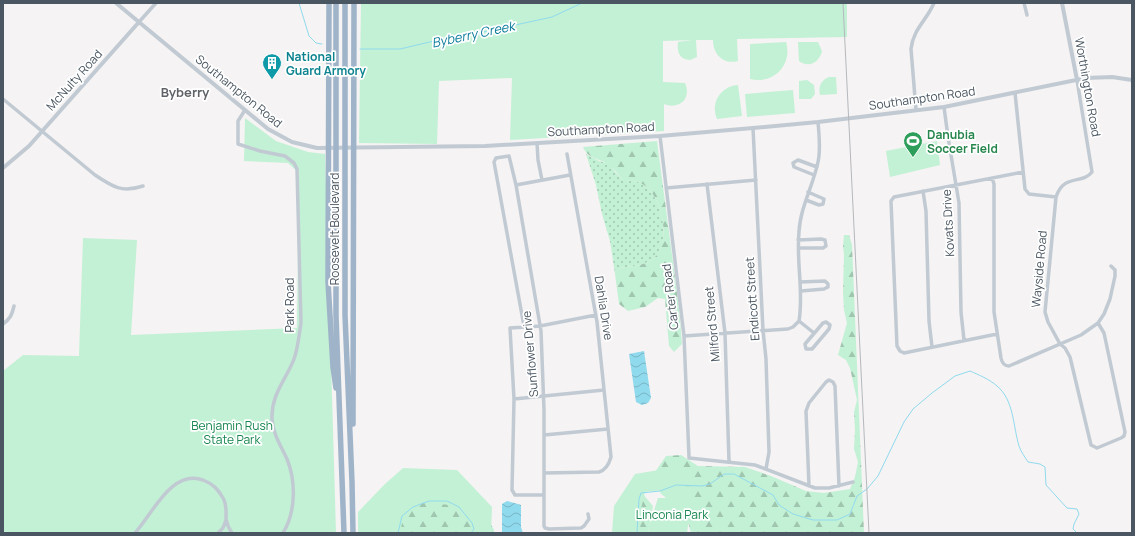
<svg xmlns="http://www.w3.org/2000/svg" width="1135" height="536" font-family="Manrope,sans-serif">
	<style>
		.grass { fill: url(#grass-dots) }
		.forest { fill: url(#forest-firs) }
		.green { fill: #c3f1d5 }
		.water { fill: url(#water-waves) }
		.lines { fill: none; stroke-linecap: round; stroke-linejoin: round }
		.stream { stroke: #90daee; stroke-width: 1 }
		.minor { stroke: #c1cad2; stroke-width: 3.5 }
		.tertiary { stroke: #c1cad2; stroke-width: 4 }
		.trunk { stroke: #9fb4c9; stroke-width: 5.5 }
		.rail { stroke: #b5b8bd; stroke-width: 1 }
		.labels { text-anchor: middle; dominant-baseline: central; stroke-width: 3.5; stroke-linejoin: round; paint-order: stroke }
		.culture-label { font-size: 12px; font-weight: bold; fill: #0d838f; stroke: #fff; text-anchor: start }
		.street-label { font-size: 12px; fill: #4a5661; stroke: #fff }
		.leisure-label { font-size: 12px; font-weight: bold; fill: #27864d; stroke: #fff; text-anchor: start }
		.park-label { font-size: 12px; fill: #17864f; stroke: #fff }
		.water-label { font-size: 13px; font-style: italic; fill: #0c7c9b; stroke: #fff }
		.neighbourhood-label { font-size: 13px; font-weight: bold; fill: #5f6368; stroke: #fff }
	</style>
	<defs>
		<pattern id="grass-dots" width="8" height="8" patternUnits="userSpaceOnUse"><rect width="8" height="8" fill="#c3f1d5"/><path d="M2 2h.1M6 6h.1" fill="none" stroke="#a0c6b0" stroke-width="1.8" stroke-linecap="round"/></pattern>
		<pattern id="forest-firs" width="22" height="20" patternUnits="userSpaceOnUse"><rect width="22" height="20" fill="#c3f1d5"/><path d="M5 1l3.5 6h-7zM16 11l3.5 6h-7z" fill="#a0c6b0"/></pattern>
		<pattern id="water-waves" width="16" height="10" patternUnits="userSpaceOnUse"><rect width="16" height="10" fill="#90daee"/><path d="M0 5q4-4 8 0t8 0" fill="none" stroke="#78b4c4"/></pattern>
	</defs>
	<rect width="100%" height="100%" fill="#f5f3f3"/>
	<path class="grass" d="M 586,154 L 599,161 L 610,164 L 615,172 L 623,180 C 630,180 638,181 644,185 C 663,198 671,241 655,257 C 646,266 631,266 620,268 L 615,274 L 610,241 L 602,214 L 596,185 Z"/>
	<path class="forest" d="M 657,141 L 679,308 L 682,344 L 674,352 L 669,346 L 665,299 L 658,298 L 645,307 L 628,311 L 619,304 L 615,274 L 620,268 C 631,266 646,266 655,257 C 671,241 663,198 644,185 C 638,181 630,180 623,180 C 619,176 612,166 608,164 C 598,158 588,159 583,147 Z
		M 844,235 L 849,235 L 852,245 L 864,533 L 691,533 L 685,511 L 661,494 L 653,475 L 666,456 L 681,455 L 698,466 L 745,467 L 771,476 L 806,491 L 824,493 L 850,489 L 855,477 L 858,462 L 854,449 L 855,430 L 854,412 L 857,400 L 850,368 L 846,360 L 838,355 L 847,323 L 844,310 L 843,292 L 844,255 L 843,246 Z
		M 635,485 L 653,506 L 648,533 L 617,533 Z
		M 400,495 L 483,510 L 494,530 L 494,533 L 361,533 Z"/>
	<path class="green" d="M 361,3 L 847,3 L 847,37 L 737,39 L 738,61 C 723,65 713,54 713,40 L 696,40 L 697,57 L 690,60 C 679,59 677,52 678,42 L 692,40 L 663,41 L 663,82 L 685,83 C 692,99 679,110 664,104 L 664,131 L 510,140 L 512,78 L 439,81 L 437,144 L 359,143 Z
		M 786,42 C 793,65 773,85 750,79 L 750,44 Z
		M 798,42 L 818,42 L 822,51 C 819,63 809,68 799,61 Z
		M 829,77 L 836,77 L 837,94 L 820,95 C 818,87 821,80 829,77 Z
		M 807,80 L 814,85 L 815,94 L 811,99 L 799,99 L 799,81 Z
		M 738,85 L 742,116 L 717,119 C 710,103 721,86 738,85 Z
		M 793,90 L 795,113 L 747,117 L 745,94 Z
		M 245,118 L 276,141 L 308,152 L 325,154 L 336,533 L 3,533 L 3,371 L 23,355 L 79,356 L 83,238 L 137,240 L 131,335 L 297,328 L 299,173 L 288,163 L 244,161 Z
		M 937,141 L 940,165 L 890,177 L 886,151 Z
		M 689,467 L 690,487 C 684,486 680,488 674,489 C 664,491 655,490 645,492 L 641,509 L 640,533 L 612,533 L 614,506 L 635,474 L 659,470 Z
		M 403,468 L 457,470 L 492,507 L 491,533 L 478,533 L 472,521 L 457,506 L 425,502 L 404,514 L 400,533 L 358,533 L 358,512 L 385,484 Z
		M 675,490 L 687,491 L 691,504 L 687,533 L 648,533 L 649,526 L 658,498 L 665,498 Z"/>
	<path class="water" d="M 644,351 L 651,398 L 648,403 L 642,405 L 636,402 L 629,354 Z
		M 507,501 L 521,505 L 521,527 L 523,533 L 502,533 L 502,504 Z"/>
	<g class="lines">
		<path class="stream" d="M 299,3 L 309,36 L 316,43 L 322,44
			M 360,49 L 400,49 L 455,36 L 474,34 L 552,17 L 582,3
			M 398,533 L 402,516 L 413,507 L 429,501 L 447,501 L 459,507 L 472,523 L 474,529 L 471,533
			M 637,533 L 639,499 L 641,493 L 660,491 L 676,485 L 702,486 L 710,484 L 724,474 L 734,474 L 773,495 L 779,505 L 793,514 L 813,520 L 837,520 L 850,514 L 857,496 L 867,489 L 878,476 L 904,422 L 913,409 L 932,393 L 955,376 L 970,371 C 979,375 989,379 997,386 C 1014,400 1013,426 1019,446 C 1021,452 1025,457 1028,462 L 1040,464 L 1045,467 L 1046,485 L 1067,508 L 1077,509 L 1079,514 L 1074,524 L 1073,529 L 1077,533"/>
		<path class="minor" d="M 1024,3 L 1027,15
			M 139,22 L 156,3
			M 1077,80 L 1092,172 C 1082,185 1064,173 1056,197 L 1045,312 L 1048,322 L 1060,344 L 1065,348 L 1070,357 L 1091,445 L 1097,448 L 1121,438 L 1124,436 L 1125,432 L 1104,333 L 1098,323
			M 1015,93 L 1025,189 L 1029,194 L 1056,197
			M 3,99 L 95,175 C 113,187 122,193 143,186
			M 944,107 L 948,137 L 959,203 L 961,312 L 964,340
			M 245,110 L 238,121 L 238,144 L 260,151 L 285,156 L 294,163 L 297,169 L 301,323 C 299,335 298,348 294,359 C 286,380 271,394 272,419 C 273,434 281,446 287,459 C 296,481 296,512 283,533
			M 916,110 L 911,49 C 913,29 927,20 934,3
			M 753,128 L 763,330 L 766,359 L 769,452 L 766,469
			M 660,136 L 684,336 L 689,457 L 689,458 L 755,465 L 815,488 L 829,488 L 853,482
			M 537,143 L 538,160 L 542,180
			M 814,175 L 794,167 L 793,163 L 798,160 L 817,167
			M 992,178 L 994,184 L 994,312 L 1001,358 C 1002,363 1004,366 1009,366 L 1081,335 L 1098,323 L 1104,314 L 1110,299 L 1115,276 L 1115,270 L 1111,266
			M 707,184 L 725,333 L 729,462
			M 516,185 L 570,175
			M 666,188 L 756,180
			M 923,191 L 926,211 L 929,321 L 932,347
			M 806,200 L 819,205 L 823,204 L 824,199 L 808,192
			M 798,240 L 821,239 L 825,240 L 826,246 L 823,248 L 799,248
			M 800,282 L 825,281 L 828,284 L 828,287 L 824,289 L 801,291
			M 799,321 C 804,292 796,262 799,232 C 800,208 813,186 818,162 C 821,149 819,135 818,122
			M 799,321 L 814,333
			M 826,322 L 830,325 L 829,329 L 812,349 L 806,349 L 805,344 L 823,323 Z
			M 3,324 C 10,319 12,315 14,306
			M 524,326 L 494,162 L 496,158 L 509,156 L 516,185 L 541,331 L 544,410 L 544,526 L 545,528 L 549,529 L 581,528 L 584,526 L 589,519 L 588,514
			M 997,334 L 904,353 L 900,351 L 897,346 L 891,201 L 894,197 L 1023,172
			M 684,336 L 788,329 L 793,327 L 799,321
			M 514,399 L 604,390
			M 544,435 L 608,429
			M 544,473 L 599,472 C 606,470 609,464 611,457 L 597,322 L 567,154
			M 809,486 L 806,411 L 809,403 L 826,382 L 829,380 L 833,382 L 835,386 L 839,486
			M 544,495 L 515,495 L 512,490 L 514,399 L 510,328 L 540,326 L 596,315
			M 135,533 C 152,515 171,469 203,480 C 213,484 218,489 223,498 C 227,504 226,512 226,519 C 227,524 229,529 232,533
			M 218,533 L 223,528 L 226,520"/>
		<path class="tertiary" d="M 116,3 L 268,129 L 292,142 L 317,148 L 485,146 L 660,136 L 753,128 L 818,122 L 944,107 L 1086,78 L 1112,77 L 1132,80
			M 1062,3 L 1077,80
			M 3,168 L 29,146 L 139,22"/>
		<path class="trunk" d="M 329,3 L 328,282 L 333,367 L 336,388
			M 336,3 L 336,316 L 344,533
			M 345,3 L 345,315 L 352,482 L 353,533
			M 353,424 L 354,3"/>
		<path class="rail" d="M 843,3 L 869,533"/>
	</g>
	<defs>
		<symbol id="building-pin" viewBox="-11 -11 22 30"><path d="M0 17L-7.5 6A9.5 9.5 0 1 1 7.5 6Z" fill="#0f9aa8" stroke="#fff"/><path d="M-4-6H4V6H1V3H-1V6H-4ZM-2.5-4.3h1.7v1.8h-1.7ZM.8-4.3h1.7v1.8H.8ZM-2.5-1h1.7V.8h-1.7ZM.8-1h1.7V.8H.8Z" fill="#fff"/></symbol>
		<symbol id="stadium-pin" viewBox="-11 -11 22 30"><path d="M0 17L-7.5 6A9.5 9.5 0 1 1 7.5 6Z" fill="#2e9e5b" stroke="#fff"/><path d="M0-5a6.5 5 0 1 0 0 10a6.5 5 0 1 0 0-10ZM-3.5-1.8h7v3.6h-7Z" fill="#fff"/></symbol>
	</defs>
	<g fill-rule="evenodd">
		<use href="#building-pin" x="261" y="52" width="22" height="30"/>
		<use href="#stadium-pin" x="902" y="130" width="22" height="30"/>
	</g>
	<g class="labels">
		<g class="culture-label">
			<text x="286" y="56">National<tspan x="286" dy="14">Guard Armory</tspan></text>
		</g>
		<g class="street-label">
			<text transform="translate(74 80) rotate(-48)">McNulty Road</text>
			<text transform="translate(1088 87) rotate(80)">Worthington Road</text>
			<text transform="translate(239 91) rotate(39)">Southampton Road</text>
			<text transform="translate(922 98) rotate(-8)">Southampton Road</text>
			<text transform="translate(601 129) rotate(-3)">Southampton Road</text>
			<text transform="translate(948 223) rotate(-93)">Kovats Drive</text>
			<text transform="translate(334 229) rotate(-90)">Roosevelt Boulevard</text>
			<text transform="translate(1039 269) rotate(-85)">Wayside Road</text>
			<text transform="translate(670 297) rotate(-97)">Carter Road</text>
			<text transform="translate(752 299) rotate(-94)">Endicott Street</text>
			<text transform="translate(289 305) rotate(-90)">Park Road</text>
			<text transform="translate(604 308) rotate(81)">Dahlia Drive</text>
			<text transform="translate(712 324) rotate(-95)">Milford Street</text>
			<text transform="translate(530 354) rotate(-95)">Sunflower Drive</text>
		</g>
		<g class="leisure-label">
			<text x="927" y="134">Danubia<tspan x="927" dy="14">Soccer Field</tspan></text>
		</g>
		<g class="park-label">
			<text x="232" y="425">Benjamin Rush<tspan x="232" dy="14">State Park</tspan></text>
			<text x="672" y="514">Linconia Park</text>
		</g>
		<g class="water-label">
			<text transform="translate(473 34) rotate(-12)">Byberry Creek</text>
		</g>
		<g class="neighbourhood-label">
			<text x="185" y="92">Byberry</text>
		</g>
	</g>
	<rect width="1135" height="536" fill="none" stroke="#4a5661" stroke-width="8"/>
</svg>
